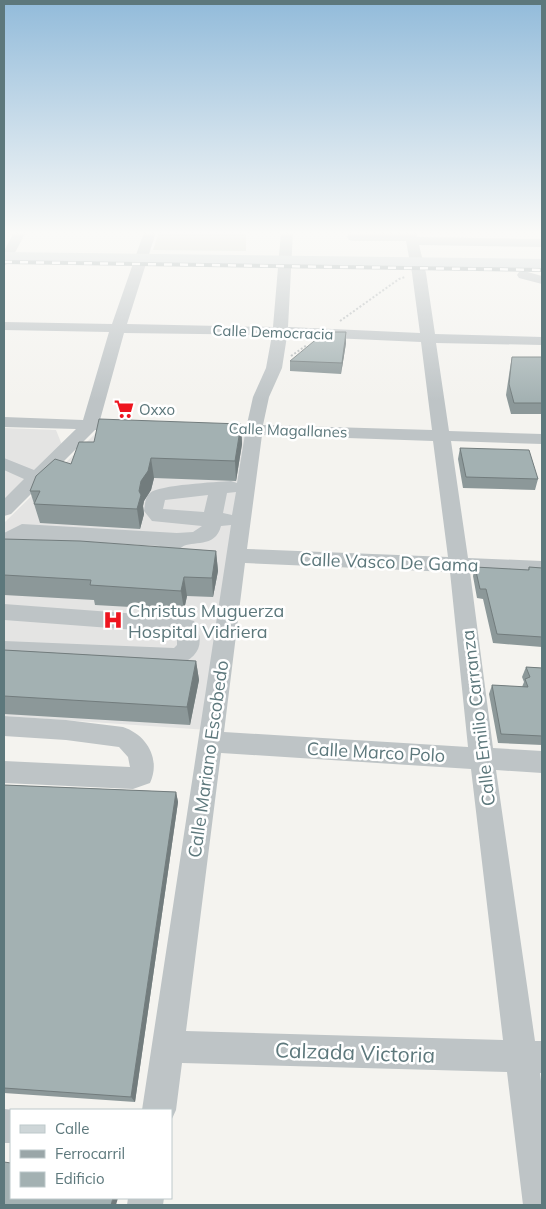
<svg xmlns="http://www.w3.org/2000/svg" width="546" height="1209" font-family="Mulish,sans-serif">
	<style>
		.built { fill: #e4e4e3 }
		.green { fill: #d5d9ce }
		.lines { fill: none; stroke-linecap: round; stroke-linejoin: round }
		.path { stroke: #b5babb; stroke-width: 2; stroke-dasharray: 2 2; stroke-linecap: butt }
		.minor { fill: #bec4c6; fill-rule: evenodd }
		.major { fill: #ced6d8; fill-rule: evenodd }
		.rail-casing { stroke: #9aa6a8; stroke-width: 4 }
		.rail { stroke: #fff; stroke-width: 2.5; stroke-dasharray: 8; stroke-linecap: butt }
		.wall { fill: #8c9899 }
		.shaded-wall { fill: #727c7d }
		.building { fill: #a3b1b2; stroke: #727c7d }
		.labels { text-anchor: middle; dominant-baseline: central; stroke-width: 5; stroke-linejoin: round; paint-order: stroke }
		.far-street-label { font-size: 15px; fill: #5d787c; stroke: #fff }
		.far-poi-label { font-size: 15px; fill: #5d787c; stroke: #fff; text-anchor: start }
		.street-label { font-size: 18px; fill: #5d787c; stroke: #fff }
		.poi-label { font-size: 18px; fill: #5d787c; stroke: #fff; text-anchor: start }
		.near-street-label { font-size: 21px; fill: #5d787c; stroke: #fff }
	</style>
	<rect width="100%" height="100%" fill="#f4f3ef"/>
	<path class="built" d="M 4,428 L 56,430 L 62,445 L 4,499 Z
		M 113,429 L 247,434 L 208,730 L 4,716 L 4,523 L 96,433 Z"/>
	<path class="green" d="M 159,232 L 246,232 L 246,251 L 153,250 Z"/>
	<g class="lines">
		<path class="path" d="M 340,321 L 399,279 L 405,277
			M 291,356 L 307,345"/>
		<path class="minor" d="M 14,232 L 26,232 L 10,262 L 4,266 L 4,251 Z
			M 144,232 L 156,232 L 127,324 L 273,327 L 281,232 L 293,232 L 288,327 L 420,333 L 412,273 L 406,241 L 353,241 L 349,240 L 347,237 L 349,234 L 416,232 L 417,237 L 542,239 L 542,247 L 419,245 L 426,273 L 435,334 L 542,337 L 542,345 L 436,343 L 449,431 L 542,434 L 542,444 L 451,441 L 468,558 L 542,561 L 542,575 L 470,572 L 493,748 L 542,751 L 542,773 L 496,770 L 535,1041 L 542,1041 L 542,1073 L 540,1073 L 542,1089 L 542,1205 L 523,1205 L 507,1072 L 182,1063 L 176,1110 L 171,1121 L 171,1110 L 142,1110 L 231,525 L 221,526 C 215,549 192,540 182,547 C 177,550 175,556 171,559 C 163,565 148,564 140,562 L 137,557 L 140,552 L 157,549 L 160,546 L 22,539 L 44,543 L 47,548 L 44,553 L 37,555 L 10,551 L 4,543 L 4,533 L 22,524 L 177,533 L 193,532 L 202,526 L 152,521 L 144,511 C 145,505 145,497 150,493 C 158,485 217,482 231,481 L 237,483 L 245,434 L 235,433 L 233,429 L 235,425 L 247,424 L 253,397 L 266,368 L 272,335 L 124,333 L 100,420 L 132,422 L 134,426 L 132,430 L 95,430 L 11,514 L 4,516 L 4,499 L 24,479 L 4,470 L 4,458 L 34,470 L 76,429 L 4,427 L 4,417 L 83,420 L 109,332 L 4,330 L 4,322 L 112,324 ZM 287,336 L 421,342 L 432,430 L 263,425 L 269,397 L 282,368 ZM 262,435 L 433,441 L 448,557 L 247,549 ZM 236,492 L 232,515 L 223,513 L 227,493 ZM 208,495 L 204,512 L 163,509 L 165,500 ZM 245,563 L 450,572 L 468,747 L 224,732 ZM 221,753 L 471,769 L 503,1040 L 186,1031 Z
			M 524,271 L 542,276 L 542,284 L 519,278 L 517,275 L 519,272 Z
			M 4,604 L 178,617 L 194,621 C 206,644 199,658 175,666 L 4,659 L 4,641 L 174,648 L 177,645 L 177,633 L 4,620 Z
			M 4,716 L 66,720 L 123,727 C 147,735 161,759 150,783 L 133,789 L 4,783 L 4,761 L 130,767 L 128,757 L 119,747 L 66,740 L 4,736 Z
			M 4,1109 L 14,1110 L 11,1110 L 11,1143 L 4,1143 Z
			M 128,1198 L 164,1198 L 163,1205 L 127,1205 Z"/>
		<path class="major" d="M 4,252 L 542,259 L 542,269 L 4,262 Z"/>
		<defs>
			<path id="rail" d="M 4,262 L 542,270"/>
		</defs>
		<use href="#rail" class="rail-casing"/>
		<use href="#rail" class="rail"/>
	</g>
	<path class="wall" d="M 346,343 L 341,374 L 290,371 L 290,361 Z
		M 512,357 L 542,357 L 542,414 L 511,414 L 506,395 L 510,368 Z
		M 241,424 L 242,444 L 236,481 L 154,478 L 151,490 L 144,501 L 143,506 L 144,514 L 140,529 L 40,523 L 30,491 L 71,464 L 94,442 Z
		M 460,448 L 538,479 L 535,490 L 463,488 L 458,459 Z
		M 4,539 L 216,551 L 218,571 L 213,597 L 187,596 L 184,610 L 95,605 L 94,600 L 4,595 Z
		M 475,567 L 528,570 L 529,567 L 542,568 L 542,647 L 493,643 L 483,599 L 477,598 L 473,576 Z
		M 4,650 L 196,661 L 199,680 L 190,725 L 4,714 Z
		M 526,667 L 542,668 L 542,745 L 498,743 L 489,694 L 492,685 L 522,687 L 524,682 L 522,677 Z
		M 4,785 L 176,792 L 178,802 L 135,1102 L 4,1093 Z"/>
	<path class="shaded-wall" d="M 346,332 L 346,343 L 341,374 L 342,363 Z
		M 241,424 L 242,444 L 236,481 L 235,461 Z
		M 151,458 L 154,478 L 151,490 L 144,501 L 143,506 L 144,514 L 140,529 L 137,509 L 139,491 L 141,481 Z
		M 216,551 L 218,571 L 213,597 L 212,578 Z
		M 184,577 L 187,596 L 184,610 L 181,591 Z
		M 196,661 L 199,680 L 190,725 L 187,707 Z
		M 176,792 L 178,802 L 135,1102 L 131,1097 Z
		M 113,1198 L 118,1198 L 116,1205 L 111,1205 Z"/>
	<path class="building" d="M 325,332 L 346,332 L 342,363 L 290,361 Z
		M 512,357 L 542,357 L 542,403 L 514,403 L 509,384 Z
		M 99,419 L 241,424 L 235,461 L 151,458 L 148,471 L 141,481 L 139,491 L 141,495 L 137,509 L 34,504 L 40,491 L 30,491 L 36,476 L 55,459 L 71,464 L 79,442 L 94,442 Z
		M 460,448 L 529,450 L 538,479 L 466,477 Z
		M 4,539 L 80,541 L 216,551 L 212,578 L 184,577 L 181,591 L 90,585 L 91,580 L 4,575 Z
		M 475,567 L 529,570 L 529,567 L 542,568 L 542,637 L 497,634 L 486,589 L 480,589 Z
		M 4,650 L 196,661 L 187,707 L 4,696 Z
		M 526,667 L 542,668 L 542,736 L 501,734 L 492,685 L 528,687 L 525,679 L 530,677 Z
		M 4,785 L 176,792 L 131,1097 L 4,1088 Z
		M 4,1162 L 11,1163 L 11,1198 L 113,1198 L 111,1205 L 4,1205 Z"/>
	<linearGradient id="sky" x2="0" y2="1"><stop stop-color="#92bbda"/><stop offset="0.58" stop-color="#fafaf8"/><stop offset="1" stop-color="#fafaf8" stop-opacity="0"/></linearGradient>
	<rect width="546" height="401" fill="url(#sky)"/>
	<defs>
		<symbol id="supermarket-bare" viewBox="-9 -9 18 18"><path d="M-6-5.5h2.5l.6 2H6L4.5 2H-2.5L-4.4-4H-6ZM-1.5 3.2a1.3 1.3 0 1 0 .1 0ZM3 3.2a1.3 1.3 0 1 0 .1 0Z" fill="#ee151f" stroke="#fff" stroke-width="2.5" paint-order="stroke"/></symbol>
		<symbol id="hospital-bare" viewBox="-9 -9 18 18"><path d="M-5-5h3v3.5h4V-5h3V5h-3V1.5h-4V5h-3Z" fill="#ee151f" stroke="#fff" stroke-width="2.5" paint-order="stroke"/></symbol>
	</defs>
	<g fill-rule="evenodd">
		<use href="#supermarket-bare" x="110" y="395" width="28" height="28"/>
		<use href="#hospital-bare" x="99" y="606" width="28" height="28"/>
	</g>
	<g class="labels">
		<g class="far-street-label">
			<text transform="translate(273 332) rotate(2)">Calle Democracia</text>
			<text transform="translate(288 430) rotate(2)">Calle Magallanes</text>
		</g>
		<g class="far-poi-label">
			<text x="139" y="409">Oxxo</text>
		</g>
		<g class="street-label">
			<text transform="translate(389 562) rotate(2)">Calle Vasco De Gama</text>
			<text transform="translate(478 718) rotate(-97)">Calle Emilio Carranza</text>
			<text transform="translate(376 752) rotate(3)">Calle Marco Polo</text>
			<text transform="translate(208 759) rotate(-82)">Calle Mariano Escobedo</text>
		</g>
		<g class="poi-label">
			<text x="128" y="610">Christus Muguerza<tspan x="128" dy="21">Hospital Vidriera</tspan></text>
		</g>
		<g class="near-street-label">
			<text transform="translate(355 1052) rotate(2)">Calzada Victoria</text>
		</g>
	</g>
	<rect width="546" height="1209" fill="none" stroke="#5d787c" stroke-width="10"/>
	<rect x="10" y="1109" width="162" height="90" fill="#ffffff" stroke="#bec9cb"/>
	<rect x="20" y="1125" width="25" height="8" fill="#ced6d8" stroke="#bec9cb"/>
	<text x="55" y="1134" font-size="15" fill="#5d787c">Calle</text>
	<rect x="20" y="1150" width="25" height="8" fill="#9aa6a8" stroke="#bec9cb"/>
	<text x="55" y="1159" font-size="15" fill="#5d787c">Ferrocarril</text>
	<rect x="20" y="1172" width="25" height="15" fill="#a3b1b2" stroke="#bec9cb"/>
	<text x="55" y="1184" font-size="15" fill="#5d787c">Edificio</text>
</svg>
